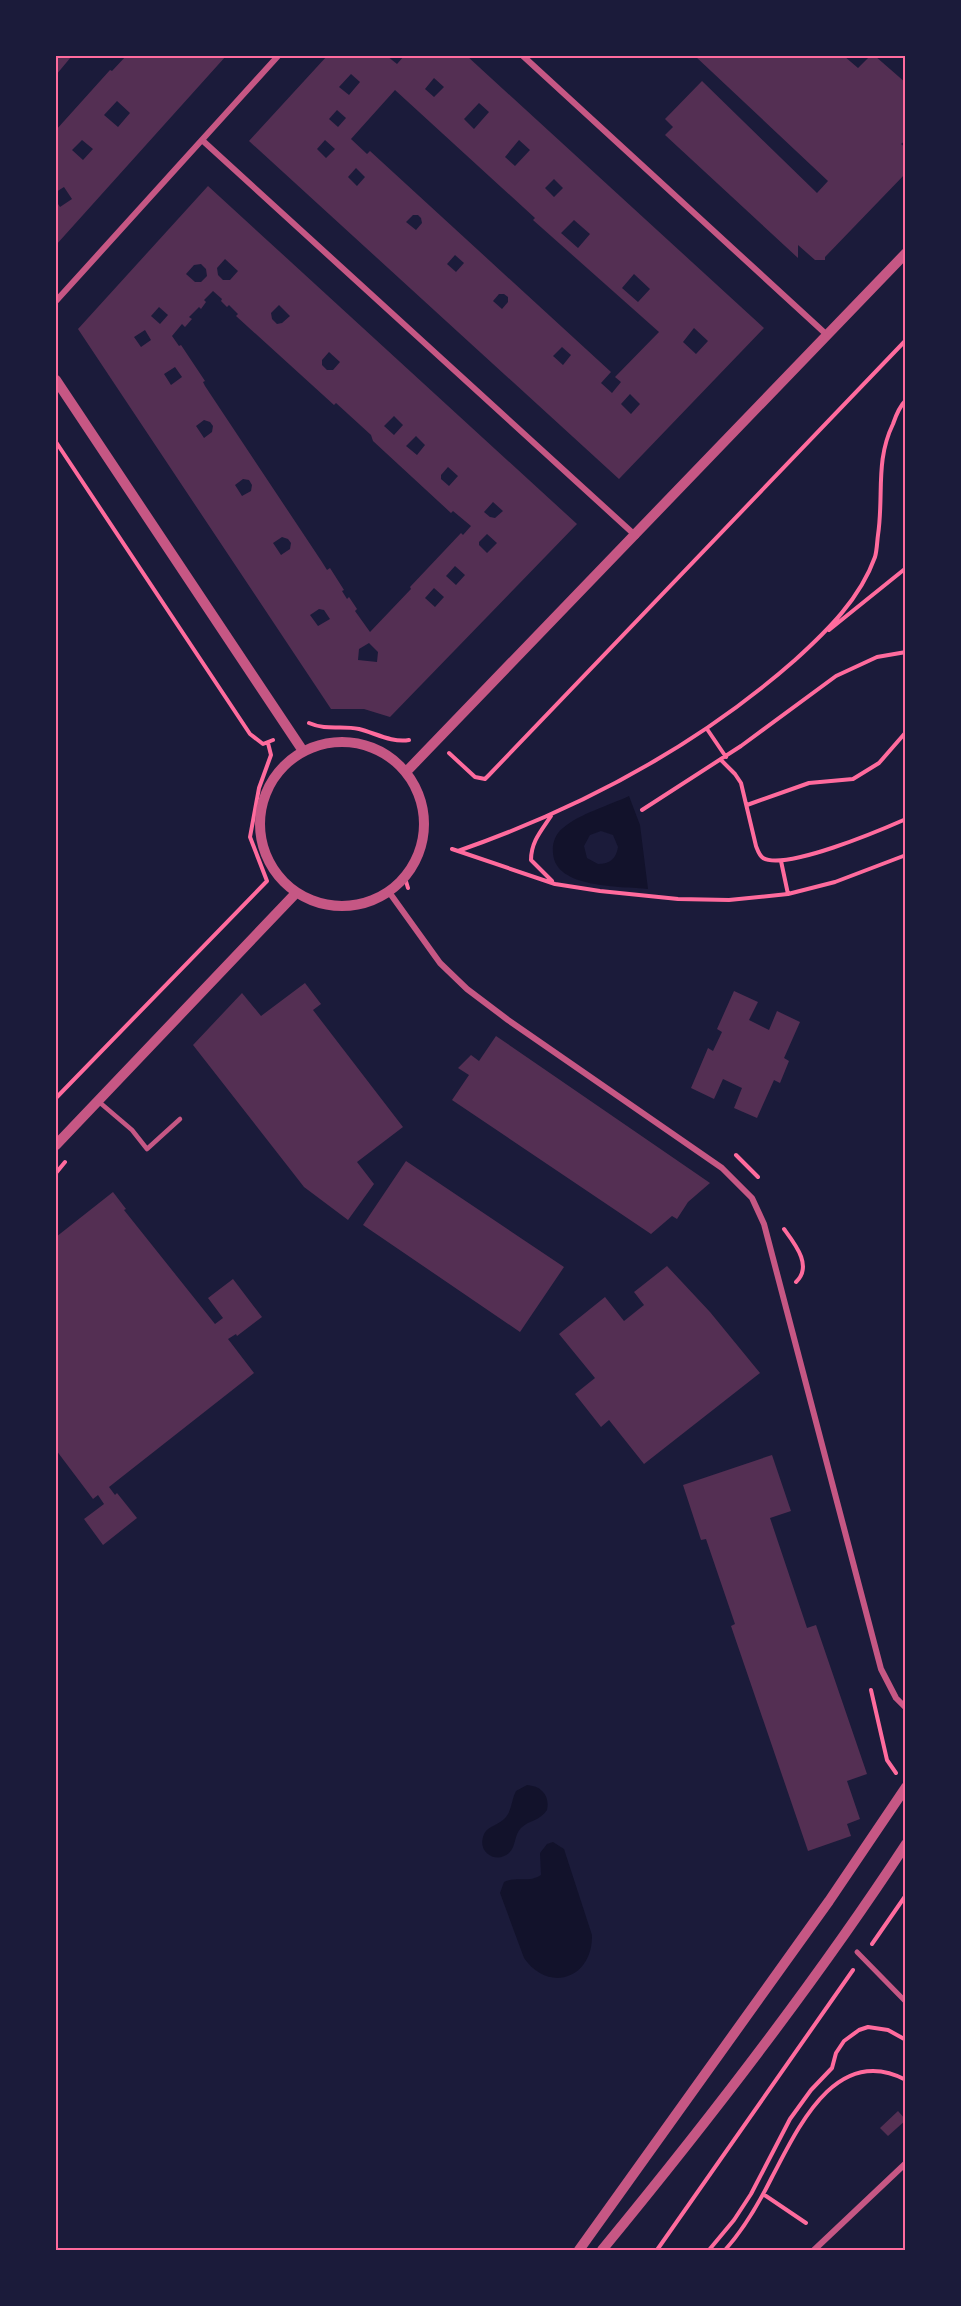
<svg xmlns="http://www.w3.org/2000/svg" width="961" height="2306" font-family="Overpass,sans-serif">
	<style>
		.water { fill: #12122b; fill-rule: evenodd }
		.building { fill: #542f53; fill-rule: evenodd }
		.lines { fill: none; stroke-linecap: round; stroke-linejoin: round }
		.path { stroke: #ff6b9d; stroke-width: 4 }
		.service { stroke: #c65784; stroke-width: 4.5 }
		.pedestrian { stroke: #c65784; stroke-width: 5 }
		.minor { stroke: #c65784; stroke-width: 6 }
		.tertiary { stroke: #c65784; stroke-width: 10 }
		.neatline { fill: none; stroke: #ff6b9d; stroke-width: 2 }
	</style>
	<rect width="100%" height="100%" fill="#1b1b3a"/>
	<path class="water" d="M 629,796 L 640,825 L 648,889 C 621,886 555,889 553,853 C 552,844 555,834 563,828 C 579,814 610,805 629,796 ZM 601,831 L 613,835 L 618,847 C 616,859 610,864 598,864 L 587,858 L 584,846 L 590,835 Z
		M 527,1785 C 542,1786 550,1796 547,1810 C 540,1821 529,1820 521,1828 C 514,1835 516,1847 509,1853 C 497,1864 478,1853 483,1837 C 485,1827 496,1826 503,1820 C 512,1813 511,1800 516,1791 Z
		M 553,1842 L 564,1849 L 592,1935 C 593,1978 549,1994 524,1958 L 500,1893 L 504,1882 C 516,1876 530,1883 541,1875 L 540,1853 L 547,1844 Z"/>
	<path class="building" d="M 56,56 L 71,57 L 56,75 Z
		M 126,56 L 226,56 L 56,245 L 56,201 L 60,207 L 72,199 L 64,187 L 56,192 L 56,140 L 58,138 L 56,130 L 110,70 L 112,71 ZM 117,101 L 130,113 L 118,127 L 104,115 ZM 82,140 L 93,149 L 83,160 L 72,150 Z
		M 327,56 L 387,56 L 397,64 L 404,56 L 467,56 L 764,328 L 619,479 L 249,141 ZM 351,74 L 360,82 L 349,95 L 339,87 ZM 434,78 L 444,87 L 434,97 L 425,89 ZM 395,90 L 535,218 L 533,220 L 659,332 L 615,377 L 621,382 L 612,393 L 601,383 L 611,372 L 370,151 L 367,154 L 351,139 ZM 479,103 L 489,112 L 474,129 L 464,119 ZM 337,110 L 346,118 L 338,127 L 329,119 ZM 325,140 L 335,149 L 326,158 L 317,149 ZM 519,140 L 530,150 L 515,166 L 505,157 ZM 356,168 L 365,177 L 357,186 L 348,177 ZM 554,179 L 563,188 L 554,197 L 545,188 ZM 413,215 L 418,215 L 421,218 L 422,223 L 416,230 L 406,222 ZM 574,220 L 590,234 L 578,248 L 561,233 ZM 455,255 L 464,263 L 456,272 L 447,264 ZM 634,274 L 650,289 L 638,302 L 622,288 ZM 499,294 L 504,294 L 508,297 L 508,302 L 502,309 L 493,301 ZM 694,328 L 708,341 L 696,354 L 683,342 ZM 562,347 L 571,355 L 563,365 L 553,356 ZM 630,394 L 640,404 L 631,414 L 621,404 Z
		M 695,56 L 844,56 L 858,68 L 870,56 L 875,56 L 906,83 L 906,140 L 901,144 L 906,148 L 906,173 L 825,257 L 825,260 L 815,260 L 798,245 L 798,258 L 665,135 L 673,127 L 665,119 L 702,81 L 817,193 L 828,181 Z
		M 208,186 L 577,524 L 390,717 L 364,709 L 331,709 L 78,329 ZM 225,259 L 238,271 L 230,280 L 223,280 L 218,275 L 217,268 ZM 201,264 L 206,269 L 207,276 L 201,282 L 195,282 L 186,274 L 194,265 ZM 213,291 L 222,299 L 221,301 L 227,307 L 229,305 L 238,314 L 236,316 L 334,405 L 336,403 L 371,435 L 373,441 L 451,513 L 453,511 L 471,526 L 463,535 L 461,533 L 410,587 L 411,589 L 370,632 L 355,611 L 357,609 L 349,597 L 347,599 L 342,591 L 344,590 L 330,568 L 327,570 L 322,562 L 205,386 L 203,382 L 205,381 L 181,345 L 179,346 L 172,336 L 182,324 L 185,327 L 192,319 L 189,317 L 199,307 L 201,309 L 206,302 L 204,300 ZM 279,305 L 290,316 L 282,323 L 277,324 L 272,319 L 271,313 ZM 159,307 L 168,315 L 160,324 L 151,316 ZM 145,330 L 151,340 L 141,347 L 134,337 ZM 329,352 L 340,362 L 333,370 L 327,370 L 322,365 L 322,360 ZM 175,367 L 182,377 L 171,385 L 164,374 ZM 394,416 L 403,425 L 394,435 L 384,426 ZM 204,420 L 210,422 L 213,426 L 212,432 L 204,438 L 196,426 ZM 416,436 L 425,445 L 417,455 L 406,446 ZM 448,467 L 458,476 L 449,486 L 441,479 L 441,475 ZM 243,479 L 249,480 L 252,485 L 251,491 L 242,496 L 235,485 ZM 493,502 L 503,511 L 495,518 L 490,517 L 484,512 ZM 487,534 L 497,543 L 487,553 L 479,545 L 479,542 ZM 282,537 L 288,539 L 291,543 L 290,549 L 281,555 L 273,543 ZM 455,566 L 465,575 L 456,585 L 446,576 ZM 434,588 L 444,597 L 435,607 L 425,598 ZM 319,609 L 324,610 L 330,619 L 318,626 L 310,615 ZM 369,643 L 378,652 L 377,662 L 358,660 L 359,649 Z
		M 305,983 L 321,1004 L 313,1010 L 403,1127 L 357,1162 L 374,1184 L 348,1220 L 304,1187 L 193,1045 L 242,993 L 261,1016 Z
		M 734,991 L 758,1002 L 749,1020 L 769,1030 L 777,1011 L 800,1022 L 784,1058 L 789,1061 L 780,1083 L 774,1080 L 757,1118 L 734,1108 L 742,1088 L 723,1079 L 714,1099 L 691,1088 L 708,1048 L 713,1051 L 722,1032 L 717,1029 Z
		M 496,1036 L 710,1183 L 688,1202 L 677,1219 L 672,1216 L 651,1234 L 452,1100 L 469,1075 L 458,1068 L 471,1055 L 479,1061 Z
		M 406,1161 L 564,1267 L 520,1332 L 363,1225 Z
		M 113,1192 L 126,1209 L 124,1210 L 215,1324 L 223,1318 L 208,1298 L 233,1279 L 262,1317 L 237,1336 L 236,1334 L 228,1339 L 254,1373 L 109,1487 L 115,1495 L 117,1493 L 137,1518 L 103,1545 L 84,1519 L 104,1504 L 98,1495 L 93,1499 L 56,1450 L 56,1237 Z
		M 667,1266 L 710,1312 L 760,1373 L 644,1464 L 609,1420 L 601,1427 L 575,1394 L 595,1378 L 559,1334 L 605,1297 L 624,1321 L 644,1305 L 634,1292 Z
		M 772,1455 L 791,1511 L 770,1518 L 807,1628 L 816,1625 L 867,1774 L 847,1781 L 860,1819 L 847,1824 L 851,1836 L 808,1851 L 731,1626 L 735,1624 L 706,1539 L 701,1540 L 683,1485 Z
		M 898,2111 L 906,2120 L 888,2136 L 880,2128 Z"/>
	<g class="lines">
		<path class="path" d="M 56,442 L 250,734 L 263,744 L 273,740
			M 829,630 L 906,568
			M 309,723 C 327,731 341,725 359,729 C 375,733 392,743 409,740
			M 707,729 L 726,757
			M 449,753 L 475,777 L 485,779 L 489,775 L 906,340
			M 721,760 L 735,774 L 741,783 L 756,846 C 758,851 759,855 763,858 C 785,871 881,830 906,819
			M 747,805 L 809,783 L 853,779 L 879,763 L 906,732
			M 642,810 L 741,746 L 836,676 L 877,657 L 906,652
			M 551,816 C 541,831 531,842 531,860 L 552,881
			M 452,849 L 555,884 L 600,891 L 678,899 L 729,900 L 788,894 L 835,882 L 906,855
			M 458,851 C 581,808 697,746 795,660 C 827,631 860,599 875,557 C 877,550 877,542 878,535 C 884,495 875,461 893,424 C 896,415 899,407 906,400
			M 781,861 L 788,894
			M 405,878 L 408,888
			M 56,1098 L 267,881 L 250,837 L 259,788 L 271,755 L 268,743
			M 736,1155 L 758,1177
			M 56,1173 L 65,1162
			M 784,1229 C 795,1244 813,1266 796,1282
			M 871,1690 L 887,1760 L 896,1773
			M 872,1944 L 906,1895
			M 763,2194 L 806,2223
			M 657,2250 L 853,1970
			M 709,2250 L 734,2220 L 751,2194 L 790,2119 L 811,2090 L 832,2068 L 836,2053 L 844,2041 L 859,2030 L 868,2027 L 888,2030 L 906,2040
			M 725,2250 C 744,2229 759,2203 772,2177 C 798,2128 836,2043 906,2080"/>
		<path class="service" d="M 98,1101 L 132,1130 L 147,1149 L 180,1119"/>
		<path class="pedestrian" d="M 857,1952 L 906,2002"/>
		<path class="minor" d="M 523,56 L 827,335
			M 202,140 L 636,536
			M 56,301 L 278,56
			M 389,892 L 440,963 L 467,989 L 508,1020 L 722,1168 L 752,1198 L 764,1224 L 881,1669 L 896,1698 L 906,1708
			M 814,2250 L 906,2163"/>
		<path class="tertiary" d="M 56,380 L 303,751
			M260 824a82 82 0 1 1 164 0a82 82 0 1 1-164 0Z
			M 406,772 L 906,253
			M 56,1145 L 296,893
			M 579,2250 L 829,1901 L 906,1787
			M 602,2250 C 709,2120 813,1986 906,1844"/>
	</g>
	<rect width="961" height="2306" fill="none" stroke="#1b1b3a" stroke-width="114"/>
	<rect x="57" y="57" width="847" height="2192" class="neatline"/>
</svg>
